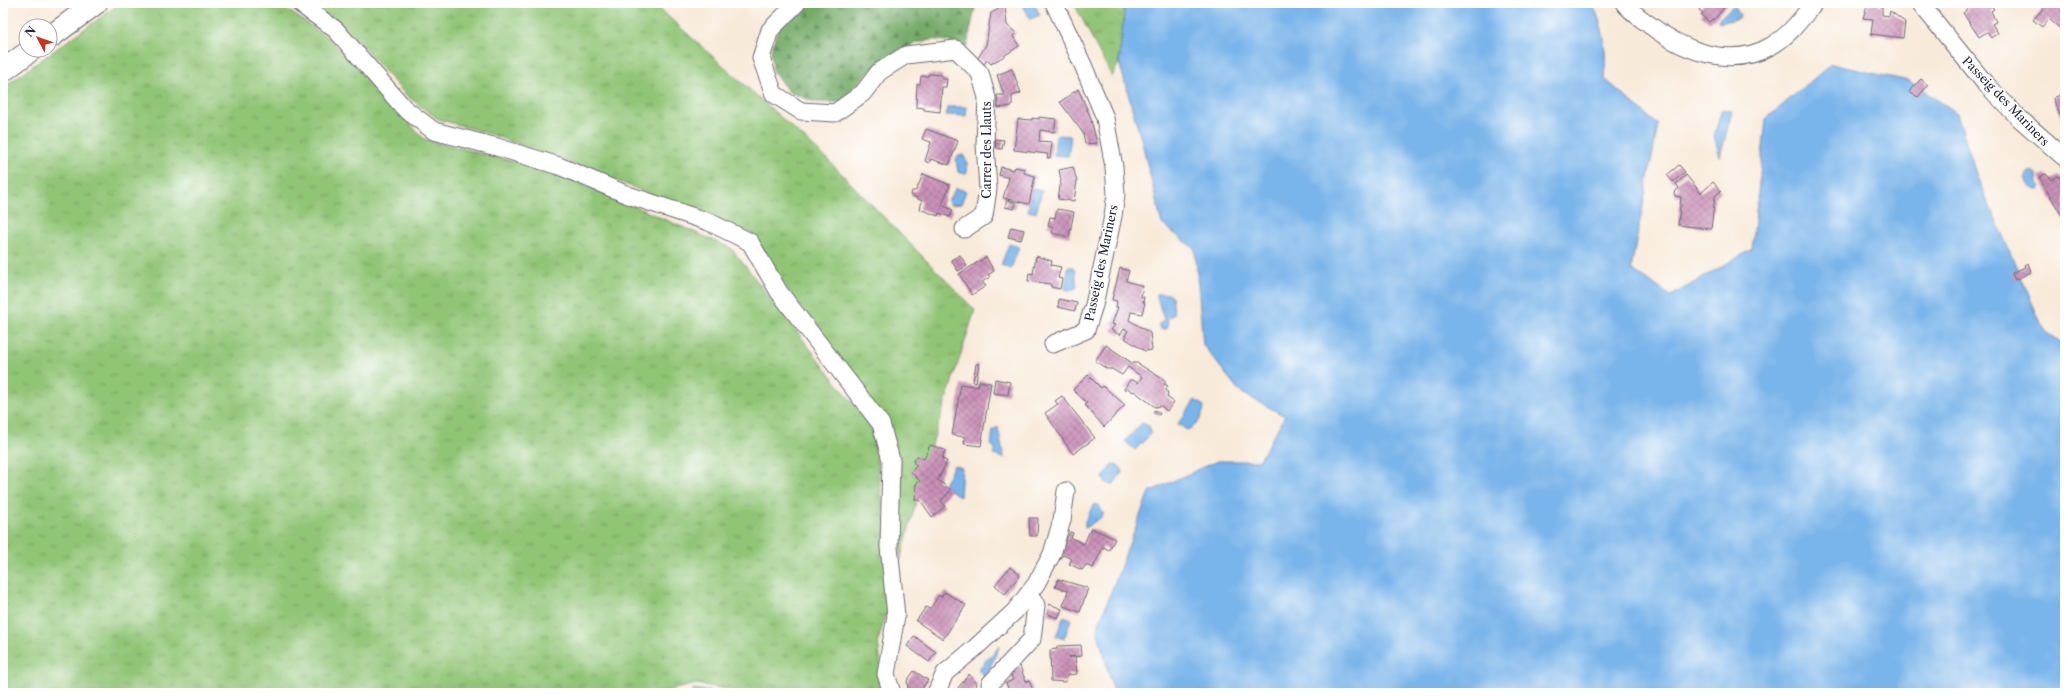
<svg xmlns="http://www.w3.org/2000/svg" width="2068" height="696" font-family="'Libre Caslon Text',serif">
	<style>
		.grass { fill: url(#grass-tufts); stroke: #5a7458 }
		.forest { fill: url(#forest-firs); stroke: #4b6651 }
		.cemetery { fill: url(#cemetery-stones); stroke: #5a7458 }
		.water { fill: #79b4ea; stroke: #4e6b92 }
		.building { fill: url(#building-cross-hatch) }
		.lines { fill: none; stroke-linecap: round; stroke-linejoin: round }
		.street-casing { stroke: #6d6872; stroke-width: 19 }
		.secondary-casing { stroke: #6d6872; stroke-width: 24 }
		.street { stroke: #fff; stroke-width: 17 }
		.secondary { stroke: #fff; stroke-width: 22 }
		.labels { text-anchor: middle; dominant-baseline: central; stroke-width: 3.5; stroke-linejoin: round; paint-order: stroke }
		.street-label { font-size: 12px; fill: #22223b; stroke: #fff }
	</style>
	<defs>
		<pattern id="grass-tufts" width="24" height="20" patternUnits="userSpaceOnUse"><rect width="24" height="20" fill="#91c576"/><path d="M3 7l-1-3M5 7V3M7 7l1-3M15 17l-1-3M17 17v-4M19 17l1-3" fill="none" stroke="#76a062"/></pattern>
		<pattern id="forest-firs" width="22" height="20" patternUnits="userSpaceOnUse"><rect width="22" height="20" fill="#74aa67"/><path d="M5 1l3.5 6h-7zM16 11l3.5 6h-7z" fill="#5f8a56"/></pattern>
		<pattern id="cemetery-stones" width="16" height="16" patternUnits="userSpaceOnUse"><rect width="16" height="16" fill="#91c576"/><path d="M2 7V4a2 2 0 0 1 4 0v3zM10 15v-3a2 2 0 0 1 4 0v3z" fill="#76a062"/></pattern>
		<pattern id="building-cross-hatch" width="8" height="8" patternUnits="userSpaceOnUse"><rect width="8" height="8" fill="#ca91b8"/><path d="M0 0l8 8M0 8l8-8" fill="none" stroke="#a47697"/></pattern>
	</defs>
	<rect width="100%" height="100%" fill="#fff"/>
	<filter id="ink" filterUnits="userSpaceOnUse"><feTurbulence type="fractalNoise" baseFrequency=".025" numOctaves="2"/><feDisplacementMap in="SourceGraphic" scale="8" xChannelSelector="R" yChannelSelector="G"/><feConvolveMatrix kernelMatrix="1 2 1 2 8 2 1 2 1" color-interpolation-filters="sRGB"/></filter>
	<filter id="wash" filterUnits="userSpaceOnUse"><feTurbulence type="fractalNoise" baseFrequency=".012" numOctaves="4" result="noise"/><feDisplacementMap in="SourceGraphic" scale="16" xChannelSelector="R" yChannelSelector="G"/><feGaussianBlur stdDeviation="0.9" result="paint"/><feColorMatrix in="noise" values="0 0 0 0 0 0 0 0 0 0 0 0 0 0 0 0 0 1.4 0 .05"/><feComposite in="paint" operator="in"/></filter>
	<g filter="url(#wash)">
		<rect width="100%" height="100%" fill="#f8ead9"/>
		<path class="grass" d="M 121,3 L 277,3 L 329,38 L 424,139 L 555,172 L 731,248 L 873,429 L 893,589 L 878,641 L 884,693 L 750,693 L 697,684 L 656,693 L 3,693 L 3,87 Z
			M 309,3 L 653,3 L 825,157 L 975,310 L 931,447 L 900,561 L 900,461 L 886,421 L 782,282 L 753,234 L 563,160 L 490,134 L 438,119 L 406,95 L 358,42 Z
			M 1074,3 L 1125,3 L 1119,62 L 1112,77 Z"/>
		<path class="forest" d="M 811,3 L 976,3 L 967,46 C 956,44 940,38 930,40 C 892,47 865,74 841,102 L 815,102 L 789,92 L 773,72 L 771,51 L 778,28 Z"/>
		<path class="cemetery" d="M 693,689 L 723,693 L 693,693 Z"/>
		<path class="water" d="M 1022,3 L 1034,3 L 1040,15 L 1030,19 Z
			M 1125,3 L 1592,3 C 1606,31 1606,49 1605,79 L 1658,125 L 1631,269 L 1671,296 L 1752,249 L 1766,119 L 1831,64 L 1909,81 L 1957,113 L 1977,177 L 2044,330 L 2065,345 L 2065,693 L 1114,693 L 1097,629 L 1149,492 L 1217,461 L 1259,461 L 1285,416 L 1240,392 L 1203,345 L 1195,249 L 1162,224 L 1141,139 L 1119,62 Z
			M 1734,5 L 1740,15 L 1739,18 L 1720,23 L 1719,19 Z
			M 947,107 L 967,107 L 966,116 L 946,115 Z
			M 1722,109 L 1732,111 L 1720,157 L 1714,136 Z
			M 1056,135 L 1071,136 L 1068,156 L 1054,155 Z
			M 959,155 L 963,155 C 967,160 969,170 966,174 L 958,172 L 956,159 Z
			M 2031,171 L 2037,175 L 2038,183 L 2041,186 L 2040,189 C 2032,189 2025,183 2025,175 Z
			M 956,188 L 966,191 L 961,204 L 951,205 L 948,201 Z
			M 1033,189 L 1042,191 L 1036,213 L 1028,211 Z
			M 1009,244 L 1019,247 L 1011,269 L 1001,265 Z
			M 1068,267 L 1073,267 L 1075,270 L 1077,287 L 1072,291 L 1065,289 Z
			M 1166,293 L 1172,296 L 1174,314 L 1168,318 L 1167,328 L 1162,330 L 1158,325 L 1164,319 L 1156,294 L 1166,294 Z
			M 1195,400 L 1204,406 C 1203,418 1197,426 1187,430 L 1178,424 Z
			M 1142,423 L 1149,426 L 1152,433 L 1135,450 L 1125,441 Z
			M 998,427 L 1004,458 L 993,455 L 996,450 L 991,445 L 993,430 Z
			M 1112,464 L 1118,465 L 1123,471 L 1113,485 L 1106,483 L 1103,478 Z
			M 954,465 L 962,468 L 960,497 L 944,485 Z
			M 1094,504 L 1099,506 L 1103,513 L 1103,516 L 1085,528 L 1085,521 Z
			M 1064,616 L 1071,619 L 1064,639 L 1056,636 Z
			M 1000,646 L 985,677 L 978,669 Z"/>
		<g id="blocks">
			<path class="building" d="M 1705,3 L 1728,3 L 1714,20 L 1712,19 L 1709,22 L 1701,15 L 1703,13 L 1699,10 Z
				M 1868,3 L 1879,3 L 1879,6 L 1882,6 L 1882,15 L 1889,16 L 1890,11 L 1905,22 L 1903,38 L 1871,34 L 1873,19 L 1863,18 Z
				M 1975,3 L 1990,4 L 1994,9 L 1991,11 L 1996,22 L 1992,24 L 1998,33 L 1991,38 L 1987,32 L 1979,37 L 1963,13 Z
				M 2048,3 L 2065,4 L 2065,33 L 2049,19 L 2042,27 L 2033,20 Z
				M 1005,6 L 1007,25 L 1016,33 L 1013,36 L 1019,46 L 1001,58 L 991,64 L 987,60 L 984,64 L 978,58 L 986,45 L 991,13 Z
				M 1012,69 L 1021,93 L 1012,96 L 1012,106 L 998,108 L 997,95 L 1004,95 L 997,75 Z
				M 928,74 L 942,75 L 942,79 L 947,79 L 946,87 L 942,87 L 940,112 L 924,110 L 924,108 L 916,107 L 917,84 L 920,84 L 921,76 L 928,76 Z
				M 1921,79 L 1928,85 L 1918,97 L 1909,92 Z
				M 1078,89 L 1090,116 L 1097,143 L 1085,144 L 1083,133 L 1060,102 Z
				M 2065,93 L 2065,128 L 2053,98 Z
				M 1039,117 L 1056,119 L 1054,132 L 1040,130 L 1039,141 L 1052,142 L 1050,158 L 1047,158 L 1048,154 L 1014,150 L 1018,119 L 1032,120 L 1032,118 L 1039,119 Z
				M 926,129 L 958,141 L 949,165 L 931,159 L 929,163 L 925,161 L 931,142 L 922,139 Z
				M 995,139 L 1004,140 L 1002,149 L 996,148 Z
				M 1679,165 L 1685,172 L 1673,182 L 1667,175 Z
				M 1001,167 L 1014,170 L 1015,167 L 1025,169 L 1024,173 L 1035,176 L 1029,204 L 1003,198 L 1009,178 L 999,175 Z
				M 1073,167 L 1077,181 L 1074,201 L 1058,199 L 1061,180 L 1059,170 Z
				M 923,174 L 950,185 L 942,205 L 953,210 L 950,217 L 939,213 L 938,216 L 920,209 L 922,201 L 911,195 L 912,191 L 916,191 Z
				M 2045,174 L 2051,180 L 2058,176 L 2065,182 L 2065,221 L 2039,177 Z
				M 1686,175 L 1701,193 L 1713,182 L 1721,191 L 1715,196 L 1711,229 L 1678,225 L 1681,197 L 1675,196 L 1674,193 L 1679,188 L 1676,184 Z
				M 1007,200 L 1016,203 L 1014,209 L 1005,207 Z
				M 1057,209 L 1074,212 L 1069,237 L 1052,233 L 1053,228 L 1048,226 L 1050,217 L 1055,218 Z
				M 1011,227 L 1024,230 L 1021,240 L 1008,237 Z
				M 960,255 L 967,266 L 958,271 L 951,260 Z
				M 1036,256 L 1052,261 L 1051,265 L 1061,267 L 1058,278 L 1062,279 L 1060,289 L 1051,287 L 1051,284 L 1028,281 L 1029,273 L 1033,274 Z
				M 986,257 L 994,271 L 988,275 L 990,277 L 982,282 L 986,286 L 972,295 L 959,274 Z
				M 2028,263 L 2031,272 L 2015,280 L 2012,273 L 2025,267 L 2024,265 Z
				M 1120,268 L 1129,271 L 1126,281 L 1143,286 L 1141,297 L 1144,297 L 1143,302 L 1145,303 L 1142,314 L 1131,312 L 1129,320 L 1150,333 L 1152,350 L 1145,351 L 1126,339 L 1125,336 L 1128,331 L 1124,329 L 1120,335 L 1111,330 L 1115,325 L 1112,324 L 1118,307 L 1116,307 L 1117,301 L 1112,300 Z
				M 1059,299 L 1077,303 L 1075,311 L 1058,307 Z
				M 1106,345 L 1132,363 L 1137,363 L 1166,381 L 1164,384 L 1168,386 L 1166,389 L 1168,394 L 1167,397 L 1174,402 L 1167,411 L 1161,406 L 1155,407 L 1134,391 L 1133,392 L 1127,388 L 1125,391 L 1124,389 L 1130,380 L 1133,380 L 1138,383 L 1142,377 L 1128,367 L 1122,375 L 1112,369 L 1107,369 L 1095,361 Z
				M 976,364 L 979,364 L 976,383 L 973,382 Z
				M 1088,375 L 1101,388 L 1103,386 L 1125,405 L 1104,427 L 1085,405 L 1087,403 L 1073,390 Z
				M 995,379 L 1010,382 L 1008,395 L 993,393 Z
				M 979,381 L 991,383 L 981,446 L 964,444 L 965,437 L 952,435 L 961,384 L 978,387 Z
				M 1062,396 L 1095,438 L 1073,454 L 1045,413 L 1058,404 L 1055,401 Z
				M 1155,410 L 1160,413 L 1159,415 L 1153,412 Z
				M 930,445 L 945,450 L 942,459 L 947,461 L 938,480 L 951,490 L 941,501 L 945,506 L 932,517 L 920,500 L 915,500 L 916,484 L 920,481 L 911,472 L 917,465 L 913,462 L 917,456 L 924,459 Z
				M 1029,518 L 1038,518 L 1037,536 L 1030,536 Z
				M 1091,528 L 1115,539 L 1109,550 L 1103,547 L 1093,568 L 1086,565 L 1082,570 L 1069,564 L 1072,559 L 1063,555 L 1060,560 L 1058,558 L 1070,532 L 1073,533 L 1071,538 L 1084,544 Z
				M 1010,567 L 1020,575 L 1005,594 L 995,585 Z
				M 1058,579 L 1088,588 L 1080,612 L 1063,606 L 1068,591 L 1055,587 Z
				M 945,592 L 966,605 L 943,639 L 916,621 L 926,607 L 930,609 L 939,595 L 941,597 Z
				M 1049,604 L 1062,609 L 1058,618 L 1048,614 Z
				M 914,636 L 936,652 L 929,662 L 907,646 Z
				M 1081,645 L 1082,656 L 1068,657 L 1075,657 L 1077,674 L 1067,675 L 1066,682 L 1051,681 L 1050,650 L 1057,649 L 1057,646 Z
				M 1020,666 L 1026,682 L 1029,681 L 1033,690 L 1025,693 L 1010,693 L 1006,683 L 1013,680 L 1009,671 Z
				M 914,671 L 928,680 L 919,693 L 915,693 L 908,688 L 907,681 Z
				M 969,674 L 977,684 L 973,693 L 954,693 Z"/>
		</g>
	</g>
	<g filter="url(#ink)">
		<use href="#blocks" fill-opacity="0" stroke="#6d6872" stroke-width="1"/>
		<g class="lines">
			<defs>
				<path id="street" d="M 299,3 L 336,30 L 404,108 L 434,131 L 497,147 L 559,166 L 628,195 L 709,222 L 750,242 L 779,292 L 881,424 L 891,460 L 889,547 L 896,616 L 886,674 L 892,693
					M 797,3 L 770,30 L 761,58 L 774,94 L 801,111 L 835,113 L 863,93 L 879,72 L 906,55 L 956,49 L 980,73 L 987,98 L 985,144 L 988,189 L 984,216 L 964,229
					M 1624,3 C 1630,11 1639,17 1647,23 C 1681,50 1730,70 1771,46 C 1790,35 1801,19 1814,3
					M 1920,3 L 1984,82 L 2019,118 L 2065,158
					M 1053,344 L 1086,330 L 1094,305 L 1113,216 L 1116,194 L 1114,167 L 1105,118 L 1083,65 L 1054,3
					M 990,684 L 1032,639 L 1036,605 L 1028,594
					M 936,693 L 945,673 L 975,648 L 1015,611 L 1036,584 L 1052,554 L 1062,520 L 1066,491"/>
				<path id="secondary" d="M 50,37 L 96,3
					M 3,71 L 31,50"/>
			</defs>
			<use href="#street" class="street-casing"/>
			<use href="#secondary" class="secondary-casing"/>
			<use href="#street" class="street"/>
			<use href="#secondary" class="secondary"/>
		</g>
	</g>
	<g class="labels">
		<g class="street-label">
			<text transform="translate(2006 101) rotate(46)">Passeig des Mariners</text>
			<text transform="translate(986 150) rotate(-90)">Carrer des Llauts</text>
			<text transform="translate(1101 263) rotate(-78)">Passeig des Mariners</text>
		</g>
	</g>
	<rect width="2068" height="696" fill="none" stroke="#fff" stroke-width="16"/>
	<g transform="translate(38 38) rotate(311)"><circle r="19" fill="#ffffff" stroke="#a7a7b1"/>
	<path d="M0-3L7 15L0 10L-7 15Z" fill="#c8321e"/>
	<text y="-6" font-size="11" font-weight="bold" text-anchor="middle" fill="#22223b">N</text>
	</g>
</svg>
